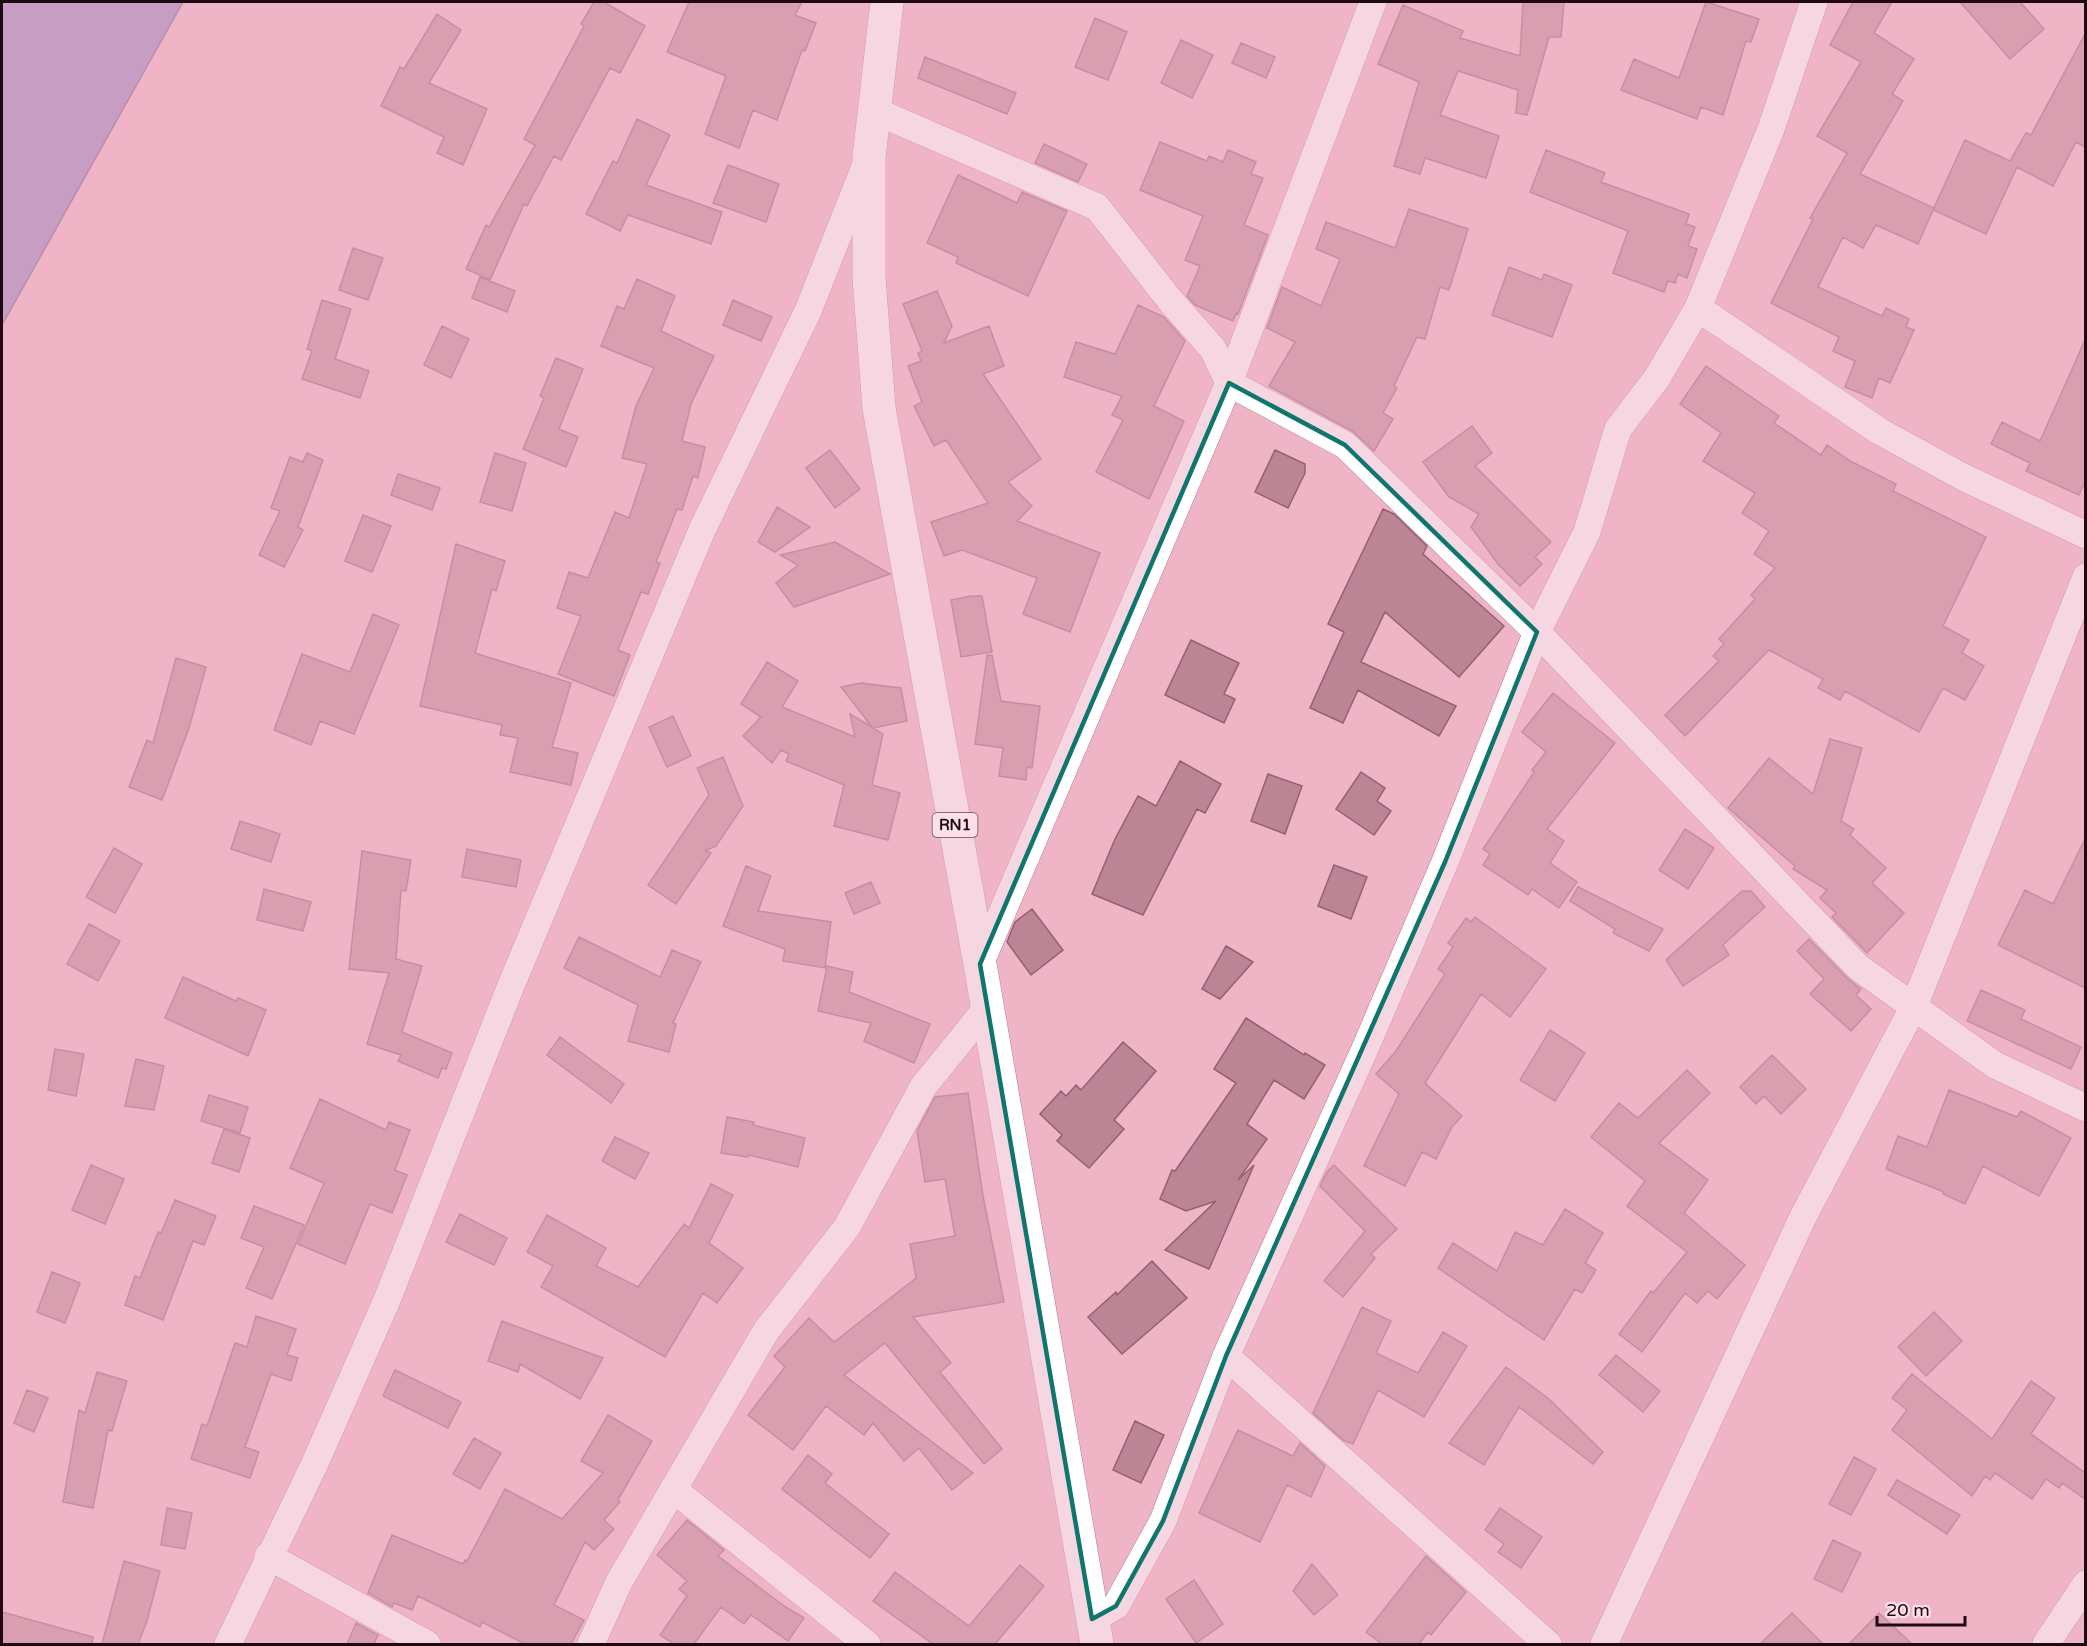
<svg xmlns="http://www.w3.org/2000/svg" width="2087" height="1646" font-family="'Varela Round',sans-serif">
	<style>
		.water { fill: #9882c0; stroke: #735e8c; stroke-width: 1.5 }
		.building { fill: #bb8595; stroke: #956171; stroke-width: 1.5 }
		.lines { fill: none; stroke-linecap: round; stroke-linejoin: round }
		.minor-casing { stroke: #b27d8d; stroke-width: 28 }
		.trunk-casing { stroke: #b27d8d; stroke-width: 34 }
		.minor { stroke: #fff; stroke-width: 27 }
		.trunk { stroke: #fff; stroke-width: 33 }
		.marked { fill: none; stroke: #0f766e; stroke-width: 4.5; stroke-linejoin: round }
		.labels { text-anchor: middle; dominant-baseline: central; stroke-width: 4.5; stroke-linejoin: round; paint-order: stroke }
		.shield { fill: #fddfe7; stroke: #614b51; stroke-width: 1.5 }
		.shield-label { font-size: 15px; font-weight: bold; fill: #1e0b11 }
	</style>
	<rect width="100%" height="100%" fill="#efb5c6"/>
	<path class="water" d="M 2,2 L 183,2 L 2,325 Z"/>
	<path class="building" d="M 594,2 L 604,2 L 645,26 L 620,73 L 610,68 L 561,160 L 554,156 L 527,206 L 524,204 L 490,280 L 466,269 L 486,225 L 489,227 L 535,145 L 524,139 L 584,26 L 581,24 Z
		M 689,2 L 802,2 L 795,15 L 816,23 L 805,51 L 802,50 L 777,120 L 753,110 L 739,148 L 705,134 L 726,76 L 667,52 Z
		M 1523,2 L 1564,2 L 1561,37 L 1549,37 L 1527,115 L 1516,113 L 1518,90 L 1458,71 L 1440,115 L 1499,136 L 1486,178 L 1425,158 L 1420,174 L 1394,166 L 1419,82 L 1378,64 L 1403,5 L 1463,31 L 1460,38 L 1520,56 Z
		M 1706,2 L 1759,19 L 1751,42 L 1746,41 L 1723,115 L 1701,107 L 1697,119 L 1621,90 L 1634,59 L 1679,78 Z
		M 1853,2 L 1892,2 L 1874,33 L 1914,59 L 1892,94 L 1903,101 L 1860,174 L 1934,208 L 1918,244 L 1876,225 L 1863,248 L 1843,237 L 1818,287 L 1882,316 L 1886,308 L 1909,319 L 1906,327 L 1914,330 L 1890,383 L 1879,378 L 1872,398 L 1845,387 L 1855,361 L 1833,351 L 1839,337 L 1771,303 L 1813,219 L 1810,218 L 1847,153 L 1817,136 L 1861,62 L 1830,45 Z
		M 1960,2 L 2020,2 L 2044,29 L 2010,59 Z
		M 437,14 L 461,30 L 429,83 L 487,109 L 463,165 L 437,153 L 444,137 L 381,106 L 400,67 L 404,69 Z
		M 1095,18 L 1127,32 L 1108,80 L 1075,67 Z
		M 2085,34 L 2085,147 L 2076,142 L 2053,186 L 2017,167 L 1986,234 L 1933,210 L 1965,140 L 2010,161 L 2026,133 L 2031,135 Z
		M 1181,40 L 1213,55 L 1192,98 L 1161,83 Z
		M 1241,43 L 1275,57 L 1266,78 L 1232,63 Z
		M 925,57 L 1016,93 L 1007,114 L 918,78 Z
		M 637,119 L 670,135 L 646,185 L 722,212 L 711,244 L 628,215 L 620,231 L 586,214 L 613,161 L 617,163 Z
		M 1160,142 L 1207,161 L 1209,156 L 1223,162 L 1228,150 L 1256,162 L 1251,174 L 1263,178 L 1244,225 L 1268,235 L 1238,314 L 1236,313 L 1233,321 L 1195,305 L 1187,296 L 1200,266 L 1185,260 L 1203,216 L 1140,190 Z
		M 1044,144 L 1087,164 L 1078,182 L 1035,163 Z
		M 1546,150 L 1605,173 L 1601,182 L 1689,214 L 1686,224 L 1695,227 L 1688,246 L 1697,249 L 1687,278 L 1678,274 L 1675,283 L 1668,281 L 1664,292 L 1613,273 L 1628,231 L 1530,192 Z
		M 728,165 L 779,184 L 766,222 L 713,203 Z
		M 958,175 L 1017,203 L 1022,192 L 1067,211 L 1028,296 L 956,263 L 958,257 L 927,243 Z
		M 1409,209 L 1468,229 L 1449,290 L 1440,287 L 1425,339 L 1417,337 L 1394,386 L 1397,388 L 1383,413 L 1393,419 L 1374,451 L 1352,431 L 1269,386 L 1295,342 L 1267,328 L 1282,287 L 1321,306 L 1340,259 L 1316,249 L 1326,222 L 1395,248 Z
		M 353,248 L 383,258 L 368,300 L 339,290 Z
		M 1509,267 L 1542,280 L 1544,274 L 1572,285 L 1552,337 L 1492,315 Z
		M 480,277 L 515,291 L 507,312 L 472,298 Z
		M 637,279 L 675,296 L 661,331 L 714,356 L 691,404 L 682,441 L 705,447 L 698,478 L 693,476 L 682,510 L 677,509 L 656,562 L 660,563 L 648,594 L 641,592 L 618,650 L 630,655 L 614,696 L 558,674 L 581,616 L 557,608 L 569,572 L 588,578 L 615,512 L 629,518 L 647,464 L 622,458 L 636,406 L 654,368 L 601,346 L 617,306 L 624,309 Z
		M 937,291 L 952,326 L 944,343 L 989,326 L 1004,366 L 983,374 L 1041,459 L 1008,482 L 1032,506 L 1017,521 L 1100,553 L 1070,632 L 1023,614 L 1037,578 L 962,550 L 944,556 L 931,522 L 988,503 L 946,440 L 934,446 L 914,406 L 922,402 L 908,366 L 921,361 L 918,353 L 922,351 L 903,304 Z
		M 322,300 L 351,309 L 335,359 L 369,371 L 360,398 L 302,379 L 312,351 L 307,349 Z
		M 733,300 L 772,317 L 761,341 L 723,325 Z
		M 1138,305 L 1164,317 L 1185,341 L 1154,406 L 1184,421 L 1149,499 L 1096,472 L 1123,420 L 1112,415 L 1122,396 L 1064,377 L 1076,342 L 1115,354 Z
		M 442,326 L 469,339 L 451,378 L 424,365 Z
		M 2085,340 L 2085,481 L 2079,495 L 2026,471 L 2030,463 L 1991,444 L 2002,422 L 2040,441 Z
		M 556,358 L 583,369 L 559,429 L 578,437 L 566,467 L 523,449 L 544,398 L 540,396 Z
		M 1706,366 L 1779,416 L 1774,423 L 1821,455 L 1827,445 L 1852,462 L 1896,484 L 1893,491 L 1986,537 L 1943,626 L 1969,640 L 1962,653 L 1984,666 L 1965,700 L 1943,688 L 1919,732 L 1845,691 L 1840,700 L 1818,688 L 1823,679 L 1769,650 L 1685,736 L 1665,715 L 1719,661 L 1713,656 L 1724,644 L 1719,639 L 1755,599 L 1751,595 L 1775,568 L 1754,554 L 1769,531 L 1742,513 L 1755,493 L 1703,461 L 1721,433 L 1680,404 Z
		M 1472,426 L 1492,453 L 1475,466 L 1551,542 L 1535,557 L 1542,564 L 1520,586 L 1498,564 L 1471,527 L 1479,514 L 1449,497 L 1423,462 Z
		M 830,450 L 860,489 L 835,508 L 806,468 Z
		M 1275,450 L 1305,464 L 1305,473 L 1288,508 L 1255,492 Z
		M 307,453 L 323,460 L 298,527 L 303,530 L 284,567 L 259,555 L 280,511 L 271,508 L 290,457 L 303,462 Z
		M 495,453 L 526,463 L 512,511 L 480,502 Z
		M 398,474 L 440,488 L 432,510 L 391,495 Z
		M 777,507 L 810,527 L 775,552 L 758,542 Z
		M 1383,509 L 1394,514 L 1427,546 L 1423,554 L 1504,626 L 1459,677 L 1385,612 L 1361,662 L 1456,706 L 1439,736 L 1358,690 L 1343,723 L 1310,708 L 1344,632 L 1328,624 Z
		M 363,515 L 391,526 L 372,572 L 345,561 Z
		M 835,542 L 890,574 L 794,607 L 776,583 L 798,565 L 780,555 Z
		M 456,544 L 505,561 L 496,591 L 492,589 L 475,653 L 571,683 L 552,747 L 578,753 L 571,785 L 510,772 L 518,738 L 500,735 L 502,725 L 420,706 Z
		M 971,596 L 982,596 L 992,652 L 961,657 L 951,600 Z
		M 373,614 L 399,625 L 354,734 L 320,721 L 311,745 L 274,730 L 302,654 L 350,672 Z
		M 1191,640 L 1239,663 L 1224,694 L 1235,699 L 1224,723 L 1165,695 Z
		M 987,655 L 992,655 L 1001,701 L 1040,706 L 1032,768 L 1027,767 L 1026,780 L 999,776 L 1003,748 L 975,744 Z
		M 176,658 L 206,667 L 189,728 L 162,800 L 129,787 L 147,740 L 153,743 Z
		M 767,662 L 798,681 L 782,707 L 855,737 L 850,714 L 872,727 L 841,687 L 861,683 L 901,688 L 907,721 L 873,728 L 883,734 L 872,785 L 900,793 L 888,840 L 834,826 L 844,785 L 786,761 L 789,754 L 781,750 L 772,763 L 743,736 L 761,717 L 741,704 Z
		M 1553,693 L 1615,743 L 1547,829 L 1564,841 L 1550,863 L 1577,882 L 1559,908 L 1532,889 L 1528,895 L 1483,865 L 1490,854 L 1483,849 L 1534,772 L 1532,770 L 1546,752 L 1522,732 Z
		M 673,716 L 691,756 L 667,767 L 649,727 Z
		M 1830,739 L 1862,748 L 1841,821 L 1854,829 L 1850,835 L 1886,868 L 1872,883 L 1904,913 L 1867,953 L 1832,917 L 1836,913 L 1820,898 L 1827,890 L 1793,869 L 1795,866 L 1728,808 L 1769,758 L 1813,794 Z
		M 723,757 L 743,806 L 716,846 L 705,851 L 711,853 L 676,904 L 648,885 L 709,795 L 697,768 Z
		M 1180,761 L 1221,784 L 1205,813 L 1197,809 L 1143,915 L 1092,894 L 1115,839 L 1138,796 L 1156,806 Z
		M 1361,772 L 1385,788 L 1377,801 L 1391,811 L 1374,835 L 1336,809 Z
		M 1268,774 L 1302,786 L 1285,834 L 1251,821 Z
		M 240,821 L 280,834 L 271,862 L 231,849 Z
		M 1685,829 L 1714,848 L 1688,889 L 1659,870 Z
		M 2085,839 L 2085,988 L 1998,945 L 2025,890 L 2053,904 Z
		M 114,848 L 142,864 L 115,913 L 86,897 Z
		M 467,849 L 521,860 L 516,887 L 462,877 Z
		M 362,851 L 411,860 L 406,891 L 401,890 L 396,959 L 422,966 L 402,1032 L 452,1053 L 446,1069 L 442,1068 L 438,1078 L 398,1061 L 401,1055 L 367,1044 L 389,973 L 349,969 Z
		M 1334,865 L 1367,877 L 1351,919 L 1318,906 Z
		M 746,866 L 771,876 L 758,911 L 831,922 L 825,968 L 783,961 L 785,949 L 723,926 Z
		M 871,882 L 880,903 L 854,914 L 845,893 Z
		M 1578,887 L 1663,929 L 1649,951 L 1613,933 L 1615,929 L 1570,901 Z
		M 264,889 L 311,902 L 303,931 L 257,920 Z
		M 1742,891 L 1751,891 L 1765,907 L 1723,945 L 1729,955 L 1683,986 L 1666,960 Z
		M 1032,909 L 1063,950 L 1031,975 L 1007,942 L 1015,922 Z
		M 1475,917 L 1546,969 L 1510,1017 L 1481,994 L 1425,1083 L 1462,1116 L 1452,1127 L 1436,1159 L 1422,1152 L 1405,1186 L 1364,1166 L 1399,1094 L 1376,1074 L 1396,1051 L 1445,974 L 1438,969 L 1453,947 L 1448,943 L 1466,918 L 1471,922 Z
		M 89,924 L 120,941 L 98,981 L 67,964 Z
		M 579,937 L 660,977 L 672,950 L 701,962 L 673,1023 L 676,1024 L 669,1052 L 628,1041 L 638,1005 L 564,968 Z
		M 1809,939 L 1847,978 L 1861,989 L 1856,995 L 1871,1009 L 1851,1031 L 1810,994 L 1824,979 L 1797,951 Z
		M 1226,946 L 1253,962 L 1220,999 L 1202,989 Z
		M 827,966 L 853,972 L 849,992 L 930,1024 L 914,1063 L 864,1041 L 871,1023 L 818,1011 Z
		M 183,977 L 236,1001 L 238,998 L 266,1010 L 248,1056 L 165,1018 Z
		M 1981,990 L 2025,1010 L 2021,1019 L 2081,1047 L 2071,1069 L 1967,1021 Z
		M 1246,1018 L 1304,1055 L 1305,1053 L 1325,1065 L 1304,1099 L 1274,1080 L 1247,1124 L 1267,1139 L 1238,1180 L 1254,1165 L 1209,1269 L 1165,1250 L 1216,1201 L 1186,1211 L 1160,1199 L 1172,1170 L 1175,1171 L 1236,1083 L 1214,1069 Z
		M 1550,1030 L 1585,1053 L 1555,1101 L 1520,1080 Z
		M 560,1037 L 624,1084 L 611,1103 L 547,1055 Z
		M 1123,1042 L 1156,1071 L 1114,1120 L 1124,1129 L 1089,1168 L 1057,1141 L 1062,1135 L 1040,1114 L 1061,1091 L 1066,1096 L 1076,1085 L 1081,1090 Z
		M 55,1049 L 84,1054 L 76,1096 L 48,1090 Z
		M 1772,1055 L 1806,1089 L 1781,1114 L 1764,1096 L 1756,1104 L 1740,1087 Z
		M 136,1059 L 164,1066 L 154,1110 L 125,1106 Z
		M 1687,1070 L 1710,1093 L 1659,1143 L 1708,1180 L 1684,1213 L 1745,1265 L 1717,1299 L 1708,1291 L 1697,1303 L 1685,1293 L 1642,1352 L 1619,1334 L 1651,1291 L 1653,1293 L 1687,1252 L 1627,1206 L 1645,1181 L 1591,1137 L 1619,1103 L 1638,1118 Z
		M 1949,1090 L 2017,1117 L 2021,1111 L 2071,1138 L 2039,1196 L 1983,1166 L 1965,1204 L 1943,1194 L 1944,1192 L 1886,1169 L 1898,1136 L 1927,1147 Z
		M 968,1093 L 983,1196 L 1004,1302 L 913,1317 L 951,1363 L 940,1372 L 1002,1449 L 984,1464 L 885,1343 L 844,1375 L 973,1473 L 952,1490 L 919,1448 L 904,1461 L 873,1423 L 864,1435 L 826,1406 L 793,1450 L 748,1415 L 785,1367 L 774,1356 L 809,1318 L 834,1342 L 916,1278 L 910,1244 L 955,1236 L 945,1179 L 925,1182 L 917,1131 L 935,1097 Z
		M 209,1095 L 248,1107 L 240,1133 L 201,1121 Z
		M 320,1099 L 386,1130 L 389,1122 L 410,1130 L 395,1170 L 407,1175 L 392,1213 L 370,1204 L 345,1264 L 298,1244 L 324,1183 L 290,1168 Z
		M 727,1117 L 754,1122 L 753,1125 L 805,1138 L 798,1167 L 749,1155 L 748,1157 L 721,1153 Z
		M 224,1129 L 250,1138 L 239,1172 L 212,1163 Z
		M 615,1137 L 649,1153 L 635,1179 L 602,1161 Z
		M 91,1165 L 124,1179 L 105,1224 L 72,1210 Z
		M 1334,1165 L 1397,1229 L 1371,1254 L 1375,1258 L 1343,1297 L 1324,1281 L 1365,1231 L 1320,1186 L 1327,1172 Z
		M 711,1184 L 733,1195 L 709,1243 L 743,1268 L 717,1303 L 703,1293 L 665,1357 L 541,1287 L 553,1266 L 527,1252 L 547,1215 L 606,1248 L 596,1266 L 638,1287 L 684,1224 L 689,1228 Z
		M 175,1200 L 216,1216 L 204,1245 L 193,1241 L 163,1320 L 125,1305 L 135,1276 L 140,1278 L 158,1232 L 161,1233 Z
		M 254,1206 L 304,1225 L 272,1299 L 246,1288 L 264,1247 L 241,1238 Z
		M 1565,1209 L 1603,1233 L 1585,1263 L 1596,1270 L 1582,1293 L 1575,1289 L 1544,1340 L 1438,1268 L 1453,1243 L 1497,1271 L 1515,1232 L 1543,1245 Z
		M 460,1214 L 507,1238 L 494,1265 L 446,1242 Z
		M 1152,1261 L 1187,1298 L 1122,1354 L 1088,1317 L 1116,1292 L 1117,1295 Z
		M 52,1272 L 80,1283 L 65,1323 L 37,1312 Z
		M 1362,1307 L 1391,1321 L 1376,1353 L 1418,1373 L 1443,1332 L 1467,1346 L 1424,1417 L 1378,1390 L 1353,1444 L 1343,1440 L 1313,1413 Z
		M 1934,1312 L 1962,1341 L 1926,1376 L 1898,1347 Z
		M 256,1316 L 296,1329 L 287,1355 L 298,1358 L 291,1381 L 271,1374 L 245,1447 L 259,1452 L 250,1478 L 191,1459 L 202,1424 L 207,1426 L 235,1343 L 247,1347 Z
		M 502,1321 L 603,1358 L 580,1399 L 520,1364 L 518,1372 L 488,1361 Z
		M 1616,1355 L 1660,1391 L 1643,1412 L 1599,1375 Z
		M 1506,1367 L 1549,1399 L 1603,1452 L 1593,1464 L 1519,1407 L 1484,1465 L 1449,1443 Z
		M 395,1370 L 461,1402 L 448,1428 L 383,1396 Z
		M 97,1372 L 127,1381 L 112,1431 L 108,1430 L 93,1508 L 63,1502 L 79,1410 L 85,1413 Z
		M 1912,1374 L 1992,1439 L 2031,1381 L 2055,1398 L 2031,1434 L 2085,1473 L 2085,1499 L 2062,1483 L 2059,1488 L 2046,1479 L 2032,1499 L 1995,1473 L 1990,1480 L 1985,1476 L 1972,1496 L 1892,1430 L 1907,1410 L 1892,1398 Z
		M 27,1390 L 48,1398 L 34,1432 L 14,1423 Z
		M 608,1415 L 652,1441 L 618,1500 L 620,1502 L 604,1520 L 614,1529 L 594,1550 L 585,1542 L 554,1605 L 584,1620 L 571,1644 L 525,1644 L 482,1622 L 480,1627 L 418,1596 L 412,1610 L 394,1603 L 392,1607 L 368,1593 L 392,1535 L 463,1564 L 465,1560 L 467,1561 L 505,1489 L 562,1519 L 603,1473 L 581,1461 Z
		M 1135,1421 L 1164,1435 L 1141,1483 L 1113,1470 Z
		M 1238,1430 L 1293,1456 L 1300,1443 L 1325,1466 L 1311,1497 L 1287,1485 L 1260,1542 L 1199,1513 Z
		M 474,1438 L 501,1453 L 480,1489 L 453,1474 Z
		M 808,1455 L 832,1474 L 825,1483 L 889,1534 L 870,1558 L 782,1489 Z
		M 1854,1457 L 1876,1469 L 1851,1515 L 1829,1504 Z
		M 1897,1480 L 1960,1515 L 1947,1534 L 1888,1495 Z
		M 167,1508 L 192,1513 L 185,1549 L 161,1545 Z
		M 1500,1508 L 1542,1537 L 1521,1568 L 1498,1552 L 1504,1544 L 1485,1530 Z
		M 687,1520 L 724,1550 L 718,1556 L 784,1606 L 804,1618 L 788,1641 L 751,1615 L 744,1624 L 721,1607 L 694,1644 L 674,1644 L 660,1635 L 687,1596 L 679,1589 L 687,1581 L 657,1555 Z
		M 1833,1540 L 1861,1553 L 1842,1592 L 1814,1579 Z
		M 1426,1556 L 1466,1592 L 1431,1635 L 1428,1632 L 1419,1644 L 1382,1644 L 1366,1632 Z
		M 124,1561 L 160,1571 L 147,1621 L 138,1644 L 102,1644 Z
		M 1312,1564 L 1338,1595 L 1314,1615 L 1293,1591 Z
		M 1020,1565 L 1044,1586 L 995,1644 L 933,1644 L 873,1601 L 895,1572 L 969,1626 Z
		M 1194,1580 L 1223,1624 L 1196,1643 L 1166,1599 Z
		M 2,1612 L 93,1637 L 92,1644 L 2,1644 Z
		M 1792,1613 L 1823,1644 L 1760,1644 Z
		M 1879,1613 L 1912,1644 L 1849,1644 Z
		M 356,1623 L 378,1635 L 374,1644 L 347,1644 Z"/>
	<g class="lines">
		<defs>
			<path id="minor" d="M 875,111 L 1097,207 L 1169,299 L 1213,349 L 1229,383 L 1345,445 L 1537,632 L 1858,967 L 1995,1065 L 2086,1108
				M 1698,308 L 1879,431 L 1963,477 L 2086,535
				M 980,964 L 1229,383 L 1373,2
				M 1226,1356 L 1548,1644
				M 673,1489 L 867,1644
				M 268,1556 L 427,1644
				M 1092,1619 L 1116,1606 L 1163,1521 L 1226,1356 L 1364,1051 L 1445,862 L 1537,632 L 1587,532 L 1618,429 L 1657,378 L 1698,308 L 1771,129 L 1814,2
				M 228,1644 L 315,1463 L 387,1300 L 510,988 L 702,530 L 808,311 L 866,164
				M 591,1644 L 619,1582 L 766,1331 L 847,1227 L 923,1087 L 986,1009
				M 1604,1644 L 1803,1217 L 1914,1006 L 2086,577
				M 2046,1644 L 2086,1584"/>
			<path id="trunk" d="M 887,2 L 869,157 L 869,278 L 879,408 L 980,964 L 1097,1644"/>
		</defs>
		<use href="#minor" class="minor-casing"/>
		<use href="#trunk" class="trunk-casing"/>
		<use href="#minor" class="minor"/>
		<use href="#trunk" class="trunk"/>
	</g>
	<path d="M0 0H2087V1646H0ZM 1229,383 L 1345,445 L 1537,632 L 1445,862 L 1226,1356 L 1163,1521 L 1116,1606 L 1092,1619 L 980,964 Z" fill="#efb5c6" fill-opacity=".55" fill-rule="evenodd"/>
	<path class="marked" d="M 1229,383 L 1345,445 L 1537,632 L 1445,862 L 1226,1356 L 1163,1521 L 1116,1606 L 1092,1619 L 980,964 Z"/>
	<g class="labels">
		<rect class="shield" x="932.5" y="813" width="45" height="24" rx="4.5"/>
		<g class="shield-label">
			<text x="955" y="825">RN1</text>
		</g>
	</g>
	<rect width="2087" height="1646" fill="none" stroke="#1e0b11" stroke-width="6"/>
	<path d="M1877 1616v9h88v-9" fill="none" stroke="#1e0b11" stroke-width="3"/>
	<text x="1886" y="1616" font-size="18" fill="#1e0b11" stroke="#fddfe7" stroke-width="4.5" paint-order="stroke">20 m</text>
</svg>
